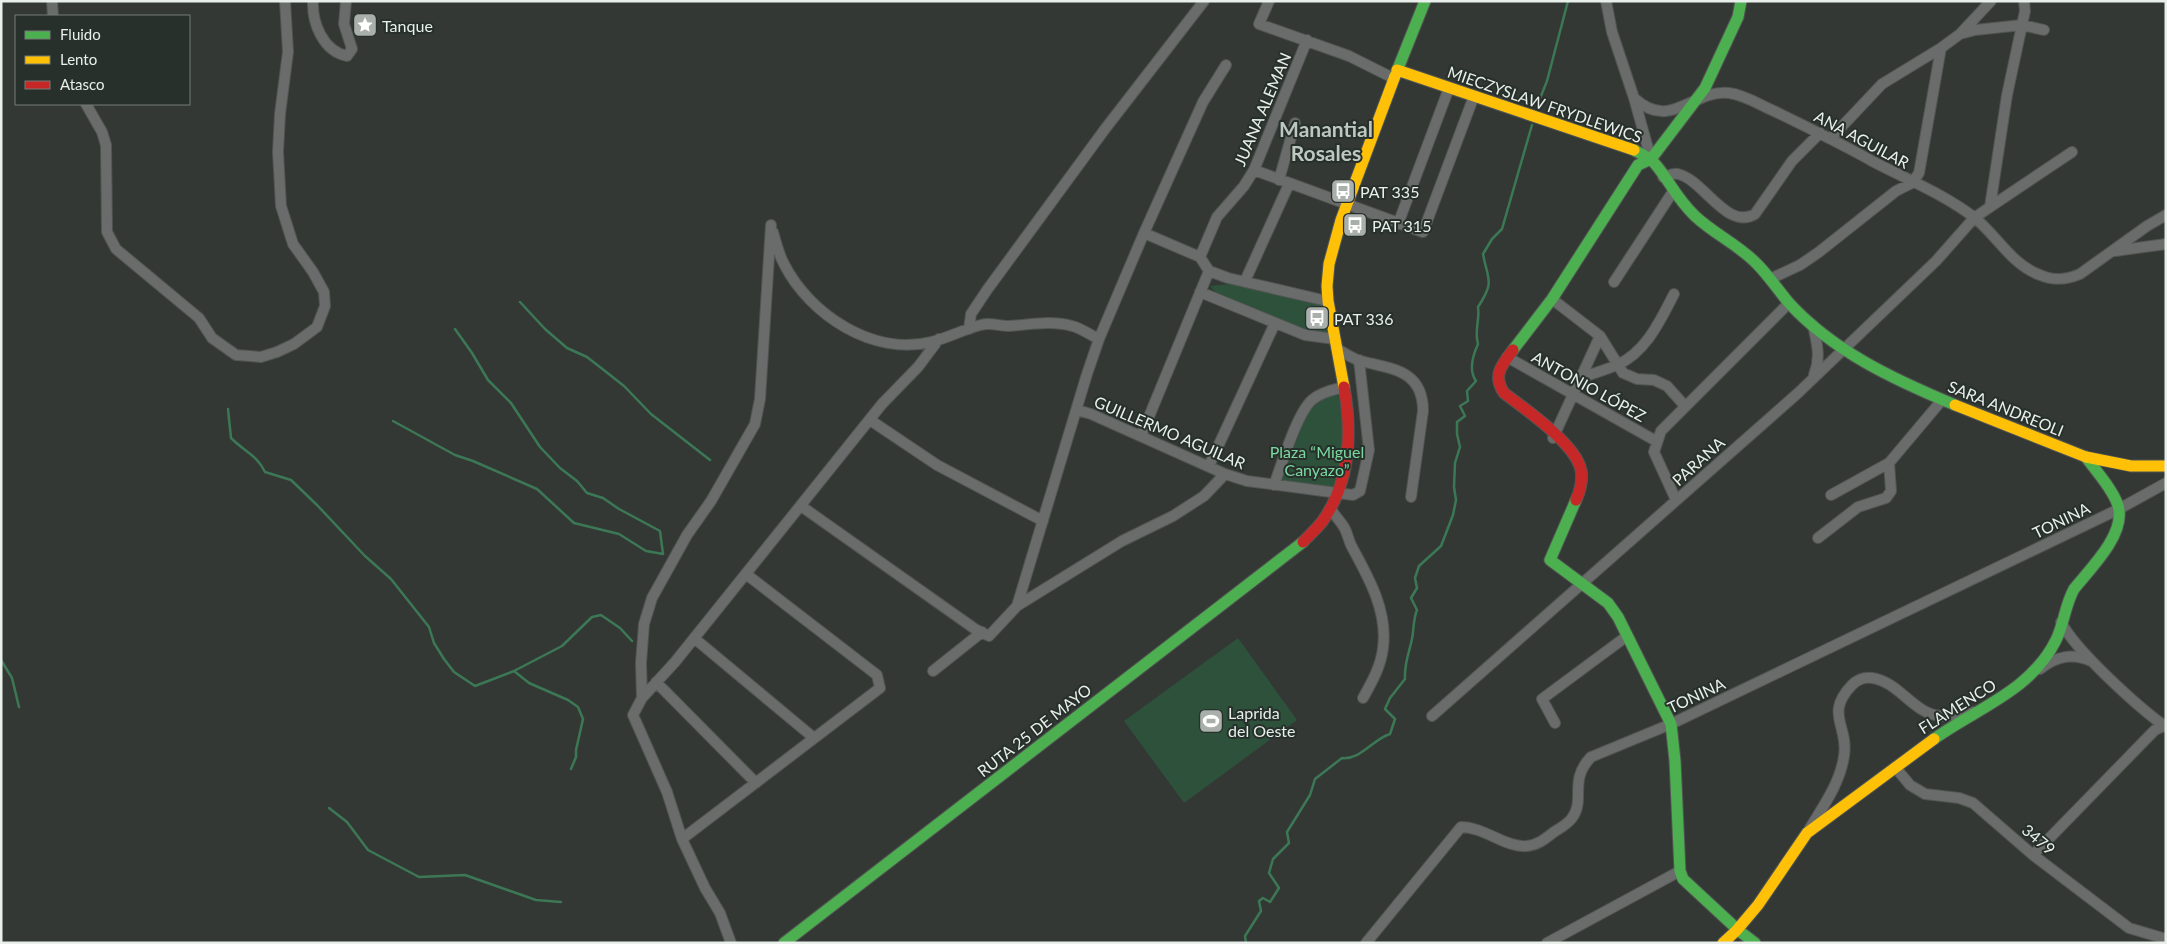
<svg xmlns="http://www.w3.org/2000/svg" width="2167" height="944" font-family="Lato,sans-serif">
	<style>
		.green { fill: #2d513b }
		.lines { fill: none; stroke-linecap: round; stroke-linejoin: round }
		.stream { stroke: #3c7855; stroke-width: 2.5 }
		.street-casing { stroke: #515552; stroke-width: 12 }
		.fast-casing { stroke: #515552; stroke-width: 13 }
		.slow-casing { stroke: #515552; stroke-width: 13 }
		.jam-casing { stroke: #515552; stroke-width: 13 }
		.street { stroke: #696c6a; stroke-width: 10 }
		.fast { stroke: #4caf50; stroke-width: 11 }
		.slow { stroke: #ffc107; stroke-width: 11 }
		.jam { stroke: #c62828; stroke-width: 11 }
		.labels { text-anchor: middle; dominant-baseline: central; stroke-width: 4; stroke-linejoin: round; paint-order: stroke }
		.poi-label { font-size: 16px; fill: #e9efeb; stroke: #27302a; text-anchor: start }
		.street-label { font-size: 16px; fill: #e9efeb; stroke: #27302a }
		.park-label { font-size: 16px; fill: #7cd8a1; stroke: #27302a }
		.district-label { font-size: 21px; font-weight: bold; fill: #bcc8c0; stroke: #27302a }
	</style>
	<rect width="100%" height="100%" fill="#333835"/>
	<path class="green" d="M 1241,283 L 1322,302 L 1330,334 L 1305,331 L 1217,294 L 1210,286 Z
		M 1338,392 L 1345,437 L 1337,489 L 1279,485 L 1307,413 L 1321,400 Z
		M 1238,638 L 1297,720 L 1184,803 L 1124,721 Z"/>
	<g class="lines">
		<path class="stream" d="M 1537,106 L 1547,81 L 1568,1
			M 520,302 L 545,329 L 567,348 L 587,357 L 605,371 L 624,386 L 651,414 L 710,460
			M 228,409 L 231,438 C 245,452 257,455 265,472 L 291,480 L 317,505 L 365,556 L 391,579 L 429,627 L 434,643 L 444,659 L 454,672 L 475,686 L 514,671 L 529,683 L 568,700 L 578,707 L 583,719 L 576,750 L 576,757 L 571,769
			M 393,421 L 455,455 L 473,461 L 537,489 L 574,523 L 619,534 L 646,551 L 663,554 L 660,531 L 619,509 L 603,498 L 587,493 L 577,481 L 560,468 L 540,447 L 511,403 L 488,380 L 472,353 L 455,329
			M 1,660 L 12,678 L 19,707
			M 514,671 L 562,646 L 592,617 L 601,615 L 620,628 L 632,641
			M 329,808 L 347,822 L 368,850 L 419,877 L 465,875 L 536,900 L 561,902
			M 1246,943 L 1245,936 L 1261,911 L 1259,901 L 1263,898 L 1270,902 L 1279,888 L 1269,873 L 1273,859 L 1289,843 L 1287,832 L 1310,795 L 1315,779 L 1342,758 C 1361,760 1373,739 1390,734 L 1395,719 L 1385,709 L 1390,698 L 1405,679 C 1404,664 1409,653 1412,639 C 1414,629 1413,620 1417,610 L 1411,598 L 1417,588 L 1415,578 L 1419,566 L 1441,546 L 1453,515 L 1456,500 L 1454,487 L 1455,463 L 1460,447 L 1457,434 L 1457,422 L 1465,416 L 1460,406 L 1468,401 L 1467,391 L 1476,381 C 1468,370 1473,355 1478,344 C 1474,331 1480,320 1478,307 C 1495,281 1488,281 1483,254 L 1492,239 L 1502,229 L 1532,125"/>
		<defs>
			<path id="street" d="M 52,1 L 53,16
				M 313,1 C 312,23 323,51 347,56 L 352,49 L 344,24 L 346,1
				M 1269,1 L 1259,24 L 1349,56 L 1393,78
				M 1606,1 L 1612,32 L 1634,98 L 1651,159
				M 1960,34 L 1975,30 L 2022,25 L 2044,30
				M 1634,98 C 1671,132 1692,89 1729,93 C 1745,95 1760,105 1774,111 C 1807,127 1840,143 1872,161 C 1906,179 1944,194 1975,218 C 1997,236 2012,265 2040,275 C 2054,281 2066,280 2080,274 L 2147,226 L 2166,215
				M 86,104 L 102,132 L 106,145 L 107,232 L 116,249 L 199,318 L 212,338 L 236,355 L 261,357 L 277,352 L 294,344 L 317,327 L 325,306 L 324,292 L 313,272 L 293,244 L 281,206 L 278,152 L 280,114 L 288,52 L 285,1
				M 1831,138 L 1882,84 L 1941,48 L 1960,34 L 1991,1
				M 1254,170 L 1423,232 L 1474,96
				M 1663,177 C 1668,176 1673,173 1678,174 C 1704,180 1727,231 1755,214 L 1792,161 L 1820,133
				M 1279,180 L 1295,123
				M 1990,207 L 2072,152
				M 1398,224 L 1449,88
				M 773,232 C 776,243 779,255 784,264 C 810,315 873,356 931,342 C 948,338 964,329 981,325 C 990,322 999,326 1008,326 C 1029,325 1050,320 1072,326 C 1081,328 1090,335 1099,339
				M 1144,233 L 1200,257
				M 2115,251 L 2166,244
				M 1209,271 L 1228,278 L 1327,301
				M 1770,279 L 1800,265 L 1819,252 L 1896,191 L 1912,183 L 1919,173 L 1941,48
				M 1245,281 L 1289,184
				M 1614,282 L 1672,193
				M 1200,292 L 1305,335 L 1335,339
				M 1552,299 L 1600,336 L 1623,373 L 1637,379 L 1654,380 L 1667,386 L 1685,406
				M 1813,325 C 1817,344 1821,357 1814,375
				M 969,329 L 971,314 L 987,290 L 1105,129 L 1204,1
				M 1337,349 C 1345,353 1353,359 1361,361 C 1392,369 1423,370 1423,411 L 1411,497
				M 1507,357 L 1656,441
				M 1580,378 C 1592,374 1605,370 1617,365 C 1646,352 1660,321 1674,294
				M 1077,410 L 1091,414 L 1225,474 L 1247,481 L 1353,495 L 1360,491 L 1369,450 L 1359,360
				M 870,420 L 937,465 L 1043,521
				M 1141,436 L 1209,271 L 1200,257 L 1217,217 L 1244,186 L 1254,170 L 1307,40
				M 1553,438 L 1600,336
				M 1209,466 L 1275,323
				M 1274,485 C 1282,464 1297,413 1312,400 C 1321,392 1333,390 1344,387
				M 1831,495 L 1889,463 L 1942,400
				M 1676,500 L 1654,452 L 1661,431 L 1789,303
				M 801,506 L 975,629 L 989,636 L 1017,606 L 1122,541 L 1173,516 L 1204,496 L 1225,474
				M 1332,511 C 1336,517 1342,523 1345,529 C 1348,535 1349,542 1352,547 C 1369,578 1388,612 1383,648 C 1381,666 1372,682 1363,698
				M 1818,538 L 1858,507 L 1886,498 L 1891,491 L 1889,463
				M 1017,606 L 1087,374 L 1099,339 L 1144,233 L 1203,102 L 1226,65
				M 2061,622 C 2075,650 2139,708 2166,727
				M 694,638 L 814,738
				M 2040,669 C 2057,656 2072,653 2091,661
				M 933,671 L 982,632
				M 656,682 L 756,783
				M 642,698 L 641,663 L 644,624 L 652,598 L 687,535 L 711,501 L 755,424 L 760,399 L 771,225
				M 1432,716 L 1798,393 L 1936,261 L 1974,218 L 1990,207 L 2007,95 L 2025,11 L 2024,1
				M 1555,723 L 1542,699 L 1627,636
				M 1895,767 L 1910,785 L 1925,794 L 1959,798 L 1973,803 L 2033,855 L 2129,928 L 2166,939
				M 1810,828 C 1824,805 1840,783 1844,756 C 1849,726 1824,714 1852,685 C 1858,679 1864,677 1872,678 C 1900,682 1913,714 1941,716 C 1953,716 1964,713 1975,712
				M 682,839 L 880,688 L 877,675 L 746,574
				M 2033,855 L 2150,735 L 2155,730 L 2166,725
				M 731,943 L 720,913 L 705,888 L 682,839 L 667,792 L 633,715 L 642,698 L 675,662 L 882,404 L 918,367 L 939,339
				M 1366,943 L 1461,827 C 1484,827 1506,848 1527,846 C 1538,845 1545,839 1554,832 C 1560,828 1568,824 1572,818 C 1586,799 1568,781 1591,757 L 1671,724 L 2119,509 L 2166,483
				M 1547,943 L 1680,871"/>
			<path id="fast" d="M 1395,76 L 1425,1
				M 1634,150 C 1641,154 1651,158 1656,165 C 1671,183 1676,198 1695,216 C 1714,234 1739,245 1757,264 C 1769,276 1778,290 1789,303 C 1834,352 1895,380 1955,405
				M 1513,350 L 1552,299 L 1638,165 L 1651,159 L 1705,88 L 1738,17 L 1741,1
				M 1576,500 L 1550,560 L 1608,603 L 1618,617 L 1671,724 L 1675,761 L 1680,871 L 1683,879 L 1738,930 L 1755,943
				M 1934,739 C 1977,708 2031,691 2056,640 C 2064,624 2065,605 2074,589 C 2090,569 2123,537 2119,510 C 2117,494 2095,470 2086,457
				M 784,943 L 1303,542"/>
			<path id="slow" d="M 1397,70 L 1634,150
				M 1344,387 L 1328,301 L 1327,286 L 1329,264 L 1341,220 L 1395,76
				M 1955,405 L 2086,457 L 2131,466 L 2166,466
				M 1723,943 L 1736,931 L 1758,905 L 1807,833 L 1934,739"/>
			<path id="jam" d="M 1513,350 C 1502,365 1492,375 1504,393 C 1525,409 1576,444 1581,470 C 1583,479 1580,492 1576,500
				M 1303,542 C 1310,534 1319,527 1324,519 C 1351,479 1352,432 1344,387"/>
		</defs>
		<use href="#street" class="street-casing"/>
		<use href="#fast" class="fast-casing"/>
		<use href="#slow" class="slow-casing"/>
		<use href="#jam" class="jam-casing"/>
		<use href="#street" class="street"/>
		<use href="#fast" class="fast"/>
		<use href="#slow" class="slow"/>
		<use href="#jam" class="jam"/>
	</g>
	<defs>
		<symbol id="sight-square" viewBox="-11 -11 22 22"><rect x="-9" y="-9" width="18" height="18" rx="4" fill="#a9afab" stroke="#27302a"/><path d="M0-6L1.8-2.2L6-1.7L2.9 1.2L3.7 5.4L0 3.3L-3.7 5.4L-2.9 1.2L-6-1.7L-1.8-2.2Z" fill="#fff"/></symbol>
		<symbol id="bus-square" viewBox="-11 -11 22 22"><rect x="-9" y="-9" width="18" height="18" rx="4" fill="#a9afab" stroke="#27302a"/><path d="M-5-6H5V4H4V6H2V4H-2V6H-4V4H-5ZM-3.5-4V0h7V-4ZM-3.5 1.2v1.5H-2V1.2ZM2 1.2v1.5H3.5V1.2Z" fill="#fff"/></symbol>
		<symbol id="stadium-square" viewBox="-11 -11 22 22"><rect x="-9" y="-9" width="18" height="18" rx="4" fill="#a9afab" stroke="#27302a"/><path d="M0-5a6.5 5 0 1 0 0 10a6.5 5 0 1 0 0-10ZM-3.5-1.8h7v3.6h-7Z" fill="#fff"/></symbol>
	</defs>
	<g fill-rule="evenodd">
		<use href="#sight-square" x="351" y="11" width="28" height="28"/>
		<use href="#bus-square" x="1329" y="177" width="28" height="28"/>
		<use href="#bus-square" x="1341" y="211" width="28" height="28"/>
		<use href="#bus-square" x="1303" y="304" width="28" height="28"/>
		<use href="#stadium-square" x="1197" y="707" width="28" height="28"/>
	</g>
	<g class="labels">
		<g class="poi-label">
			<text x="382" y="25">Tanque</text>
			<text x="1360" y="191">PAT 335</text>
			<text x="1372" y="225">PAT 315</text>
			<text x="1334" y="318">PAT 336</text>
			<text x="1228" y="712">Laprida<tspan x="1228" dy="18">del Oeste</tspan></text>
		</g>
		<g class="street-label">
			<text transform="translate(1545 104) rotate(19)">MIECZYSLAW FRYDLEWICS</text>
			<text transform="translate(1262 109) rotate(-67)">JUANA ALEMAN</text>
			<text transform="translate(1862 139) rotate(28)">ANA AGUILAR</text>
			<text transform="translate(1589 386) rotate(29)">ANTONIO LÓPEZ</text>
			<text transform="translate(2006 408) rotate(22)">SARA ANDREOLI</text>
			<text transform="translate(1170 432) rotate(23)">GUILLERMO AGUILAR</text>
			<text transform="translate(1698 461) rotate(-42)">PARANA</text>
			<text transform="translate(2061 520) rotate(-26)">TONINA</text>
			<text transform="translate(1696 695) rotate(-25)">TONINA</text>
			<text transform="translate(1957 706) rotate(-32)">FLAMENCO</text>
			<text transform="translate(1034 730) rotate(-38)">RUTA 25 DE MAYO</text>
			<text transform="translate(2039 839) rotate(40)">3479</text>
		</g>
		<g class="park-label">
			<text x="1317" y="451">Plaza “Miguel<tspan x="1317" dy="18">Canyazo”</tspan></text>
		</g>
		<g class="district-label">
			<text x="1326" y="128">Manantial<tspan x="1326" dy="24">Rosales</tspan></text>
		</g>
	</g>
	<rect width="2167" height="944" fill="none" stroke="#e9efeb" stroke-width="5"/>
	<rect x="15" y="15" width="175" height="90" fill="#27302a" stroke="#757c77"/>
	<rect x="25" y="31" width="25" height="8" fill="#4caf50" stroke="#757c77"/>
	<text x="60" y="40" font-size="15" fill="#e9efeb">Fluido</text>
	<rect x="25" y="56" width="25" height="8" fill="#ffc107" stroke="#757c77"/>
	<text x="60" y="65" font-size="15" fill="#e9efeb">Lento</text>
	<rect x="25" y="81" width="25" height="8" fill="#c62828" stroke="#757c77"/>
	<text x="60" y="90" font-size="15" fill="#e9efeb">Atasco</text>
</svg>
